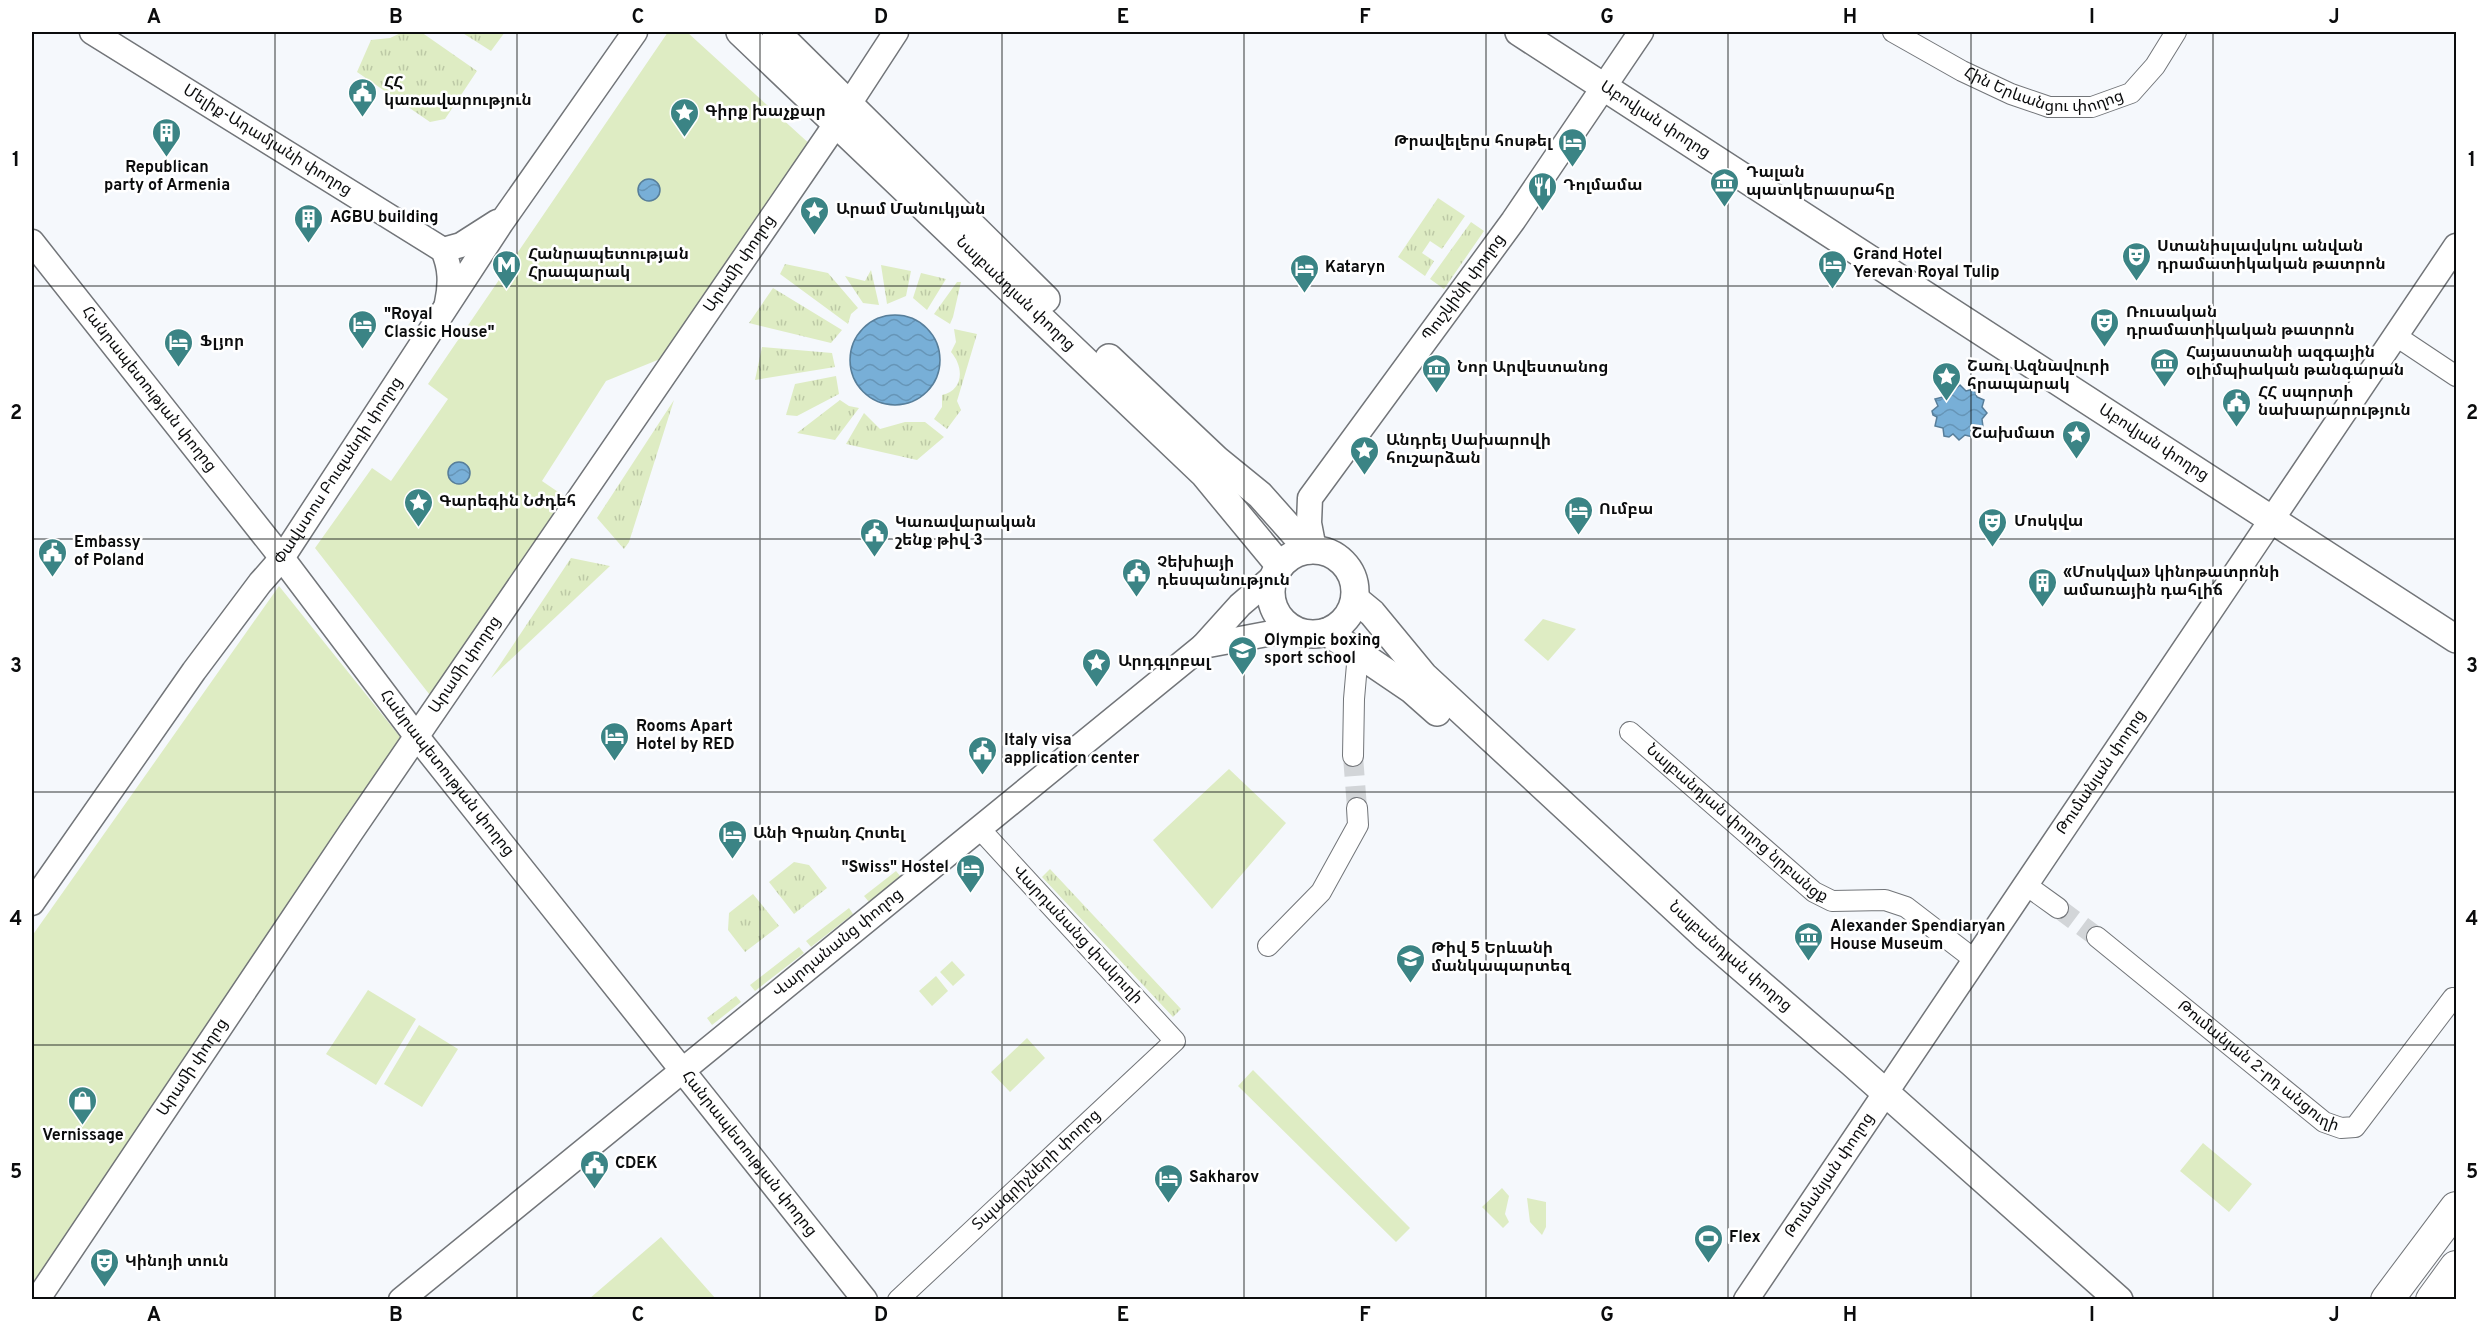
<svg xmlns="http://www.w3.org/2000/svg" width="2488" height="1331" font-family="Overpass,'Noto Sans Armenian',sans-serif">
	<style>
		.grass { fill: url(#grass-tufts) }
		.green { fill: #deecc3 }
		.water { fill: url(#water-waves); stroke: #577e9a; stroke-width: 1.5 }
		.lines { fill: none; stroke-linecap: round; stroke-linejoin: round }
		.minor-tunnel { stroke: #d2d5d8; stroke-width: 20; stroke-dasharray: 20 10; stroke-linecap: butt }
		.minor-casing { stroke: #727579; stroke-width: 22 }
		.tertiary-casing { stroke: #727579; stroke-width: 27 }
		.secondary-casing { stroke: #727579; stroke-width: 30 }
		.primary-casing { stroke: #727579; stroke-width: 34 }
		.minor { stroke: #fff; stroke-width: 20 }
		.tertiary { stroke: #fff; stroke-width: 24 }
		.secondary { stroke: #fff; stroke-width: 27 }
		.primary { stroke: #fff; stroke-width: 32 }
		.grid { fill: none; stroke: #0b0c0d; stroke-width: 1.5; stroke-opacity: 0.55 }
		.labels { text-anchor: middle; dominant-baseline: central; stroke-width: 5; stroke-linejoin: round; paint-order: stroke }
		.street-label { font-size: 16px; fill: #0b0c0d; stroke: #fff }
		.poi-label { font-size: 16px; font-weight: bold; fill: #0b0c0d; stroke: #fff; text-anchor: start }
		.neatline { fill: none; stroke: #0b0c0d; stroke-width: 2 }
		.grid-label { font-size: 20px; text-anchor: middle; font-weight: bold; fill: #0b0c0d }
	</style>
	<defs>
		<pattern id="grass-tufts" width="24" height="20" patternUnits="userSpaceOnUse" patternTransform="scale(1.5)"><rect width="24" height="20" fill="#deecc3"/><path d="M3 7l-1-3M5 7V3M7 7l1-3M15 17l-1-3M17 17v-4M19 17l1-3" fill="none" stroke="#bdc9a6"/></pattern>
		<pattern id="water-waves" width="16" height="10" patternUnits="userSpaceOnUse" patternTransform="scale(1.5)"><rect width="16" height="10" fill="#78afd7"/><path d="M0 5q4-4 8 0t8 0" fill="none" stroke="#6695b7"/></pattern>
	</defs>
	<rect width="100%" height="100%" fill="#f5f8fc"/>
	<path class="grass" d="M 403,32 L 421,32 L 477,71 L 445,119 L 430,122 L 357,72 L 371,40 L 390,38 Z
		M 461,32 L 505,32 L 491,51 Z
		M 1438,198 L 1465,216 L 1442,249 L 1430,241 L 1422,253 L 1434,261 L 1425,276 L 1398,257 Z
		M 1471,222 L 1484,231 L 1444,289 L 1430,279 Z
		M 785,264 L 828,273 L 858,308 L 851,314 L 848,324 L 780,274 Z
		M 881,265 L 911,271 L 906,296 L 887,304 Z
		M 871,270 L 879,305 L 863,303 L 845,276 L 865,281 Z
		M 921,273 L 946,279 L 927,310 L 913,298 Z
		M 957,282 L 961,282 L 953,317 L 950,324 L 934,314 Z
		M 773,288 L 842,330 L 831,343 L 749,323 Z
		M 954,329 L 977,334 L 957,401 L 961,410 L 947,429 L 934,419 L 942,407 L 942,395 C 964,390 964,367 951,352 L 956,342 Z
		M 762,347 L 832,353 L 835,367 L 755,380 Z
		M 836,376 L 839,394 L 797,416 L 786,415 L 795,384 Z
		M 674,400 L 629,542 L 624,549 L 597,518 Z
		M 840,400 L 849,406 L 859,408 L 835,440 L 797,433 Z
		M 864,413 L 880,429 L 905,422 L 925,422 L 944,437 L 917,460 L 846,444 Z
		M 571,558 L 610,566 L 491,678 Z
		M 794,862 L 809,865 L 827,888 L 794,914 L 769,882 Z
		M 1050,869 L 1181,1009 L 1173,1017 L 1042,877 Z
		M 896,871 L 901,877 L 869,902 L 864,896 Z
		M 753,894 L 779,926 L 745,952 L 728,930 L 729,913 Z
		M 849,908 L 853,914 L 811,947 L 806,941 Z
		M 799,947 L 804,953 L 755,991 L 750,985 Z
		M 736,996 L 741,1002 L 712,1025 L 707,1018 Z"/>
	<path class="green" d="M 668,32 L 687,32 L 813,147 L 660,359 L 606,381 L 542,481 L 567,498 L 433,699 L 315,548 L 372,468 L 391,481 L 448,399 L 428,384 Z
		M 279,586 L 405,743 L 32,1292 L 32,936 Z
		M 1543,619 L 1576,629 L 1548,661 L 1524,640 Z
		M 1229,769 L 1286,823 L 1212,909 L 1153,840 Z
		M 952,961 L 965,975 L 953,986 L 940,972 Z
		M 936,976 L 948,991 L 932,1006 L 919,991 Z
		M 368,990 L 416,1019 L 376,1085 L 326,1054 Z
		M 419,1025 L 458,1049 L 422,1107 L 384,1084 Z
		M 1027,1038 L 1045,1058 L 1010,1092 L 991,1072 Z
		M 1253,1070 L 1410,1228 L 1396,1242 L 1238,1086 Z
		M 2203,1143 L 2252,1184 L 2229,1212 L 2180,1171 Z
		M 1502,1188 L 1509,1196 L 1505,1214 L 1509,1222 L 1503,1228 L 1482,1207 Z
		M 1527,1198 L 1546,1202 L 1546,1227 L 1542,1235 L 1530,1222 Z
		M 661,1237 L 716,1299 L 589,1299 Z"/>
	<path class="water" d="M638 190a11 11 0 1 1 22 0a11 11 0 1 1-22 0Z
		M850 360a45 45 0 1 1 90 0a45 45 0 1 1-90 0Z
		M 1960,385 L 1966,391 L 1974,389 L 1977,397 L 1984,400 L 1982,407 L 1987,413 L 1982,419 L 1983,427 L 1975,429 L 1973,437 L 1965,435 L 1959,440 L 1953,434 L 1949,437 L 1944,436 L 1943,428 L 1935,426 L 1937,417 L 1933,415 L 1932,411 L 1938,406 L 1935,399 L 1943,397 L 1942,392 L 1945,388 L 1953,391 Z
		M448 473a11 11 0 1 1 22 0a11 11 0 1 1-22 0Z"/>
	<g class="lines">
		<path class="minor-tunnel" d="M 1353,756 L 1357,808
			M 2058,908 L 2097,937"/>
		<defs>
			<g id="minor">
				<path id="s1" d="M 1893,32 L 1962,71 L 2011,94 L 2049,107 L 2092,107 L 2131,93 L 2155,66 L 2176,32"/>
				<path d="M 2396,336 L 2456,376"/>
				<path id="s2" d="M 1630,732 L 1814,892 L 1832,901 L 1885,900 L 1906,907 L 1975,960"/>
				<path d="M 1353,756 L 1354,699 L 1358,653"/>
				<path d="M 2026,885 L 2058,908"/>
				<path id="s3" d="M 2097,937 L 2324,1122 L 2341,1128 L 2355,1127 L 2453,998"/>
				<path d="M 1268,946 L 1321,892 L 1358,825 L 1357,808"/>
				<path id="s4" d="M 898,1300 L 1175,1041 L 979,828"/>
			</g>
			<g id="tertiary">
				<path id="s5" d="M 92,32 L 443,250 C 451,268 451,284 447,303"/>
				<path id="s6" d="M 32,242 L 282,558 L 417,737 L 865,1300"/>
				<path d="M 443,250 L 461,245 L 497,222"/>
				<path id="s7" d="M 1314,549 L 1309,523 L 1310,498 L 1513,221 L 1641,32"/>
				<path d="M 1203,646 L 1240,605 L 1275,575"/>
				<path id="s8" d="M 32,903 L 194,671 L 260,583 L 282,558 L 501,223 L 635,32"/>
				<path id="s9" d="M 37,1300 L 351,832 L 836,124 L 896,32"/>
				<path id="s10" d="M 401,1300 L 1203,646 L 1293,629"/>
				<path id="s11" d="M 1746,1300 L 2456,246"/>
			</g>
			<g id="secondary">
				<path id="s12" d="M 740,32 L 1204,474 L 1280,566"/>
				<path d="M 776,32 L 1046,299"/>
				<path id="s13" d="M 1519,32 L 2456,639"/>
				<path d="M 1109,358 L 1217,460 L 1260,495 L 1309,550"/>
				<circle cx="1313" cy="592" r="42"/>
				<path id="s14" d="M 1355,599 L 1372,613 L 1424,676 L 1707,938 L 1851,1062 L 2119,1300"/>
				<path d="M 1327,632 L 1411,689 L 1437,712"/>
			</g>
			<path id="primary" d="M 2387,1300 L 2456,1208
				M 2432,1300 L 2456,1267"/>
		</defs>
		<use href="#minor" class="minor-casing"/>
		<use href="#tertiary" class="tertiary-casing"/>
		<use href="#secondary" class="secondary-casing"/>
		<use href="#primary" class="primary-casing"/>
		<use href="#minor" class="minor"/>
		<use href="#tertiary" class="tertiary"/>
		<use href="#secondary" class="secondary"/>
		<use href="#primary" class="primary"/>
	</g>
	<path class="grid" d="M 275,32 L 275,1300M 517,32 L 517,1300M 760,32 L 760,1300M 1002,32 L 1002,1300M 1244,32 L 1244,1300M 1486,32 L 1486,1300M 1728,32 L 1728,1300M 1971,32 L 1971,1300M 2213,32 L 2213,1300M 32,286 L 2456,286M 32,539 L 2456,539M 32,792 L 2456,792M 32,1045 L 2456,1045"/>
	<defs>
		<symbol id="civic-pin" viewBox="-11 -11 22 30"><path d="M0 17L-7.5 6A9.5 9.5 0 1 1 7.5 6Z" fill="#3b8485" stroke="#fff"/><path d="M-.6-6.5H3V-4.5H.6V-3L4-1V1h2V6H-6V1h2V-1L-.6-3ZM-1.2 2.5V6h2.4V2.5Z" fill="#fff"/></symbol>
		<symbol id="sight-pin" viewBox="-11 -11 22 30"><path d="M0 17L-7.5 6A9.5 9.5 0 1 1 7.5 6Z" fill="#3b8485" stroke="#fff"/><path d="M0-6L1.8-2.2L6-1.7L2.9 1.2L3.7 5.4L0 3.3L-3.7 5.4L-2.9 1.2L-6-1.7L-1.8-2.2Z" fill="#fff"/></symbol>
		<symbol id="building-pin" viewBox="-11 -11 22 30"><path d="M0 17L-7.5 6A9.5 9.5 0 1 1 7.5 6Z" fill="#3b8485" stroke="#fff"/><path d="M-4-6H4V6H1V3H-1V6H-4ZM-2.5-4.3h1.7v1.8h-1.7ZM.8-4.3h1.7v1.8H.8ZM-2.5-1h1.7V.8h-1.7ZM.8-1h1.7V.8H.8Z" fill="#fff"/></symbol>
		<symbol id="hotel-pin" viewBox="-11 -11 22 30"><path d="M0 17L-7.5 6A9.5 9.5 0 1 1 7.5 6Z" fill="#3b8485" stroke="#fff"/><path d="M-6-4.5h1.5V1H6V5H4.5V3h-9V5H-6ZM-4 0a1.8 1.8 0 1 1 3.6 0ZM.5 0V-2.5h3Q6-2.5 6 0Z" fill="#fff"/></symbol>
		<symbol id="museum-pin" viewBox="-11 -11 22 30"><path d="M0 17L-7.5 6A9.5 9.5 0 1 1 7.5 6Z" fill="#3b8485" stroke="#fff"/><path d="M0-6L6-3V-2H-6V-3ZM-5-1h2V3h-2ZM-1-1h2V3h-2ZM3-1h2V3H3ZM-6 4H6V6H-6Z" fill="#fff"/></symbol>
		<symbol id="restaurant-pin" viewBox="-11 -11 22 30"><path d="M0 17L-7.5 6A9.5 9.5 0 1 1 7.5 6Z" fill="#3b8485" stroke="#fff"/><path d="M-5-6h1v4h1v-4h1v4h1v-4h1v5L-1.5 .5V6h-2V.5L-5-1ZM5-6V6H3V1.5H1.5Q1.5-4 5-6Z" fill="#fff"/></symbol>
		<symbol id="theatre-pin" viewBox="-11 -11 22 30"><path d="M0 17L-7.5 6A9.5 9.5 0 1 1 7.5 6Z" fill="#3b8485" stroke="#fff"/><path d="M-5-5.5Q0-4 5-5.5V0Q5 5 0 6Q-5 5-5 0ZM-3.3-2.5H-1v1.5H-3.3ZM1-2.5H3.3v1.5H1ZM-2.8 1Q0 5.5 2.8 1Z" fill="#fff"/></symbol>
		<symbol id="metro-pin" viewBox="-11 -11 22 30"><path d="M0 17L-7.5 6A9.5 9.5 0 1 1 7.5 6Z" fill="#3b8485" stroke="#fff"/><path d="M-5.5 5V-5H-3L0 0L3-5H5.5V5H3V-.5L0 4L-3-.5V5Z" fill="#fff"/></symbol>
		<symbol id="school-pin" viewBox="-11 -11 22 30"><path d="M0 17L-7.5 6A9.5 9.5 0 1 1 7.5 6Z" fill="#3b8485" stroke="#fff"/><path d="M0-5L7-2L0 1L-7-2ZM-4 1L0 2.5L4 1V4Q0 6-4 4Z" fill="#fff"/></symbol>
		<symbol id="shop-pin" viewBox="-11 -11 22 30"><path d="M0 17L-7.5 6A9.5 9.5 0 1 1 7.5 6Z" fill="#3b8485" stroke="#fff"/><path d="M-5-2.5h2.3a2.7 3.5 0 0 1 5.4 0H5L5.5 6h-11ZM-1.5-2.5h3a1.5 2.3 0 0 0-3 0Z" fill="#fff"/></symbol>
		<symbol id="stadium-pin" viewBox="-11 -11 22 30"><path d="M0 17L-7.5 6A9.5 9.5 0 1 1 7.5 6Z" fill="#3b8485" stroke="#fff"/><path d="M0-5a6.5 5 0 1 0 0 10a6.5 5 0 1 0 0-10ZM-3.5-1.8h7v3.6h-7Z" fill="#fff"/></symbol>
	</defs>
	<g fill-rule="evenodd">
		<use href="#civic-pin" x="346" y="76" width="33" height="45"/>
		<use href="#sight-pin" x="668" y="96" width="33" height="45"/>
		<use href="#building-pin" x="150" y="116" width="33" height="45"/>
		<use href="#hotel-pin" x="1556" y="126" width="33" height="45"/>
		<use href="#museum-pin" x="1708" y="166" width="33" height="45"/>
		<use href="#restaurant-pin" x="1526" y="170" width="33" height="45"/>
		<use href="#sight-pin" x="798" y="194" width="33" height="45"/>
		<use href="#building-pin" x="292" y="202" width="33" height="45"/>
		<use href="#theatre-pin" x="2120" y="240" width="33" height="45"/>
		<use href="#metro-pin" x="490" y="248" width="33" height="45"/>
		<use href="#hotel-pin" x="1816" y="248" width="33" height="45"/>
		<use href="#hotel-pin" x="1288" y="252" width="33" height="45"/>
		<use href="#theatre-pin" x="2088" y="306" width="33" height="45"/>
		<use href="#hotel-pin" x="346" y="308" width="33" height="45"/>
		<use href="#hotel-pin" x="162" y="326" width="33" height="45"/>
		<use href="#museum-pin" x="2148" y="346" width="33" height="45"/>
		<use href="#museum-pin" x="1420" y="352" width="33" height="45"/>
		<use href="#sight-pin" x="1930" y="360" width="33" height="45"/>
		<use href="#civic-pin" x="2220" y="386" width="33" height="45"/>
		<use href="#sight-pin" x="2060" y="418" width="33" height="45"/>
		<use href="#sight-pin" x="1348" y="434" width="33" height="45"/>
		<use href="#sight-pin" x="402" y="486" width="33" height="45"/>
		<use href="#hotel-pin" x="1562" y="494" width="33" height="45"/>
		<use href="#theatre-pin" x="1976" y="506" width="33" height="45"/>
		<use href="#civic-pin" x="858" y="516" width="33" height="45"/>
		<use href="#civic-pin" x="36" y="536" width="33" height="45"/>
		<use href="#civic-pin" x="1120" y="556" width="33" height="45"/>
		<use href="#building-pin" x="2026" y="566" width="33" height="45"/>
		<use href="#school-pin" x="1226" y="634" width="33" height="45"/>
		<use href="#sight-pin" x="1080" y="646" width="33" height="45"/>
		<use href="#hotel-pin" x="598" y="720" width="33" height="45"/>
		<use href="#civic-pin" x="966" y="734" width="33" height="45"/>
		<use href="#hotel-pin" x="716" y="818" width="33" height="45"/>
		<use href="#hotel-pin" x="954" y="852" width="33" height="45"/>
		<use href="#museum-pin" x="1792" y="920" width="33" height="45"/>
		<use href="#school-pin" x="1394" y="942" width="33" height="45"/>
		<use href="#shop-pin" x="66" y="1084" width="33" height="45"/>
		<use href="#civic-pin" x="578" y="1148" width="33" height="45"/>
		<use href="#hotel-pin" x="1152" y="1162" width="33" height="45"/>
		<use href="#stadium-pin" x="1692" y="1222" width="33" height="45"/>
		<use href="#theatre-pin" x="88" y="1246" width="33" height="45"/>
	</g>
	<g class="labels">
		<g class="street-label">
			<text stroke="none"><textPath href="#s1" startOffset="166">Հին Երևանցու փողոց</textPath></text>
			<text stroke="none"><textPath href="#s13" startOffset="162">Աբովյան փողոց</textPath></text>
			<text stroke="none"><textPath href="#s5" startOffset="206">Մելիք-Ադամյանի փողոց</textPath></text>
			<text stroke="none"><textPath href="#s9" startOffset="1252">Արամի փողոց</textPath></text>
			<text stroke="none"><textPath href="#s7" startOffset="312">Պուշկինի փողոց</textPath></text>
			<text stroke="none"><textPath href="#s12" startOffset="380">Նալբանդյան փողոց</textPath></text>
			<text stroke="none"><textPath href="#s6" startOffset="188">Հանրապետության փողոց</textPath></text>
			<text stroke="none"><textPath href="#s13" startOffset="756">Աբովյան փողոց</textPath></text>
			<text stroke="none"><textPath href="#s8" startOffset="530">Փավստոս Բուզանդի փողոց</textPath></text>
			<text stroke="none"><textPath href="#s9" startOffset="766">Արամի փողոց</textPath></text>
			<text stroke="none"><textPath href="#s6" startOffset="674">Հանրապետության փողոց</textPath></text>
			<text stroke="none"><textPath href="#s11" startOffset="636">Թումանյան փողոց</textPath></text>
			<text stroke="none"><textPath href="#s2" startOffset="141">Նալբանդյան փողոց նրբանցք</textPath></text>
			<text transform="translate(1077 935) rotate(47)">Վարդանանց փակուղի</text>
			<text stroke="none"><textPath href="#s10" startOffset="564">Վարդանանց փողոց</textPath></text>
			<text stroke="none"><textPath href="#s14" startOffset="519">Նալբանդյան փողոց</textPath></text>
			<text stroke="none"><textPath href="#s3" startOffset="207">Թումանյան 2-րդ անցուղի</textPath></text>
			<text stroke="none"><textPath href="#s9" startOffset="280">Արամի փողոց</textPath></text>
			<text stroke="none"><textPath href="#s6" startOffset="1160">Հանրապետության փողոց</textPath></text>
			<text stroke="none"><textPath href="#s4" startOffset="190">Տպագրիչների փողոց</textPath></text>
			<text stroke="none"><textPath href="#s11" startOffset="150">Թումանյան փողոց</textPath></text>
		</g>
		<g class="poi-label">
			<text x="384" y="83">ՀՀ<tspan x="384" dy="18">կառավարություն</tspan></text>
			<text x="705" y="112">Գիրք խաչքար</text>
			<text x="1552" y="142" text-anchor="end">Թրավելերս հոսթել</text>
			<text x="167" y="168" text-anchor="middle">Republican<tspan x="167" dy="18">party of Armenia</tspan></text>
			<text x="1746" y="173">Դալան<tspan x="1746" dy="18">պատկերասրահը</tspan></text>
			<text x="1563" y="186">Դոլմամա</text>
			<text x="836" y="210">Արամ Մանուկյան</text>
			<text x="330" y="218">AGBU building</text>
			<text x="2157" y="247">Ստանիսլավսկու անվան<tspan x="2157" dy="18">դրամատիկական թատրոն</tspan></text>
			<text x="528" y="255">Հանրապետության<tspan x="528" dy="18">Հրապարակ</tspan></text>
			<text x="1853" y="255">Grand Hotel<tspan x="1853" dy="18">Yerevan Royal Tulip</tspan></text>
			<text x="1325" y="268">Kataryn</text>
			<text x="2126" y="313">Ռուսական<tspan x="2126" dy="18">դրամատիկական թատրոն</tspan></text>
			<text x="384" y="315">"Royal<tspan x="384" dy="18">Classic House"</tspan></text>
			<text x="200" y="342">Ֆլյոր</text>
			<text x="2186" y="353">Հայաստանի ազգային<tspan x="2186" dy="18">օլիմպիական թանգարան</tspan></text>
			<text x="1967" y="367">Շառլ Ազնավուրի<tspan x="1967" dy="18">հրապարակ</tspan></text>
			<text x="1457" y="368">Նոր Արվեստանոց</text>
			<text x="2258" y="393">ՀՀ սպորտի<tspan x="2258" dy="18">նախարարություն</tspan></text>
			<text x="2055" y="434" text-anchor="end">Շախմատ</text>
			<text x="1386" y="441">Անդրեյ Սախարովի<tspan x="1386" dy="18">հուշարձան</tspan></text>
			<text x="439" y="502">Գարեգին Նժդեհ</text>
			<text x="1599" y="510">Ումբա</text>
			<text x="2014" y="522">Մոսկվա</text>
			<text x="895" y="523">Կառավարական<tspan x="895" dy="18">շենք թիվ 3</tspan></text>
			<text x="74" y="543">Embassy<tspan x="74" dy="18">of Poland</tspan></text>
			<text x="1157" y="563">Չեխիայի<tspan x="1157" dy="18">դեսպանություն</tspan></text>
			<text x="2063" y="573">«Մոսկվա» կինոթատրոնի<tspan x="2063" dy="18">ամառային դահլիճ</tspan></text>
			<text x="1264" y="641">Olympic boxing<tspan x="1264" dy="18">sport school</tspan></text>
			<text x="1118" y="662">Արդգլոբալ</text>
			<text x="636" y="727">Rooms Apart<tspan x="636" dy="18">Hotel by RED</tspan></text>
			<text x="1004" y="741">Italy visa<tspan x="1004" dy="18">application center</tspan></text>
			<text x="753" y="834">Անի Գրանդ Հոտել</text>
			<text x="949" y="868" text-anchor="end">"Swiss" Hostel</text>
			<text x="1830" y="927">Alexander Spendiaryan<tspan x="1830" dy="18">House Museum</tspan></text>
			<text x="1431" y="949">Թիվ 5 Երևանի<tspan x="1431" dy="18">մանկապարտեզ</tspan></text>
			<text x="83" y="1136" text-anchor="middle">Vernissage</text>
			<text x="615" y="1164">CDEK</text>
			<text x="1189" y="1178">Sakharov</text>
			<text x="1729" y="1238">Flex</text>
			<text x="125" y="1262">Կինոյի տուն</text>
		</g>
	</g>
	<rect width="2488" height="1331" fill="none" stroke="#ffffff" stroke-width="66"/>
	<rect x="33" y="33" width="2422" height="1265" class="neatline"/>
	<g class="grid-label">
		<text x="154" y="23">A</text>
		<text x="396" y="23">B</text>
		<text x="638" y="23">C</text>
		<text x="881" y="23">D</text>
		<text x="1123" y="23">E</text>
		<text x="1365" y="23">F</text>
		<text x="1607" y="23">G</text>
		<text x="1850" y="23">H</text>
		<text x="2092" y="23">I</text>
		<text x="2334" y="23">J</text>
		<text x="16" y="166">1</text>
		<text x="2472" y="166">1</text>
		<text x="16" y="419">2</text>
		<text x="2472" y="419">2</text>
		<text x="16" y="672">3</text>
		<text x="2472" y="672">3</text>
		<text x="16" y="925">4</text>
		<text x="2472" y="925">4</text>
		<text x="16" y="1178">5</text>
		<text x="2472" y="1178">5</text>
		<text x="154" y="1321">A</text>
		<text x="396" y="1321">B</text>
		<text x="638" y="1321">C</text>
		<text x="881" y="1321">D</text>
		<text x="1123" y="1321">E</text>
		<text x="1365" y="1321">F</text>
		<text x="1607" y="1321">G</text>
		<text x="1850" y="1321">H</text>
		<text x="2092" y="1321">I</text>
		<text x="2334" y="1321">J</text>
	</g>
</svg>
